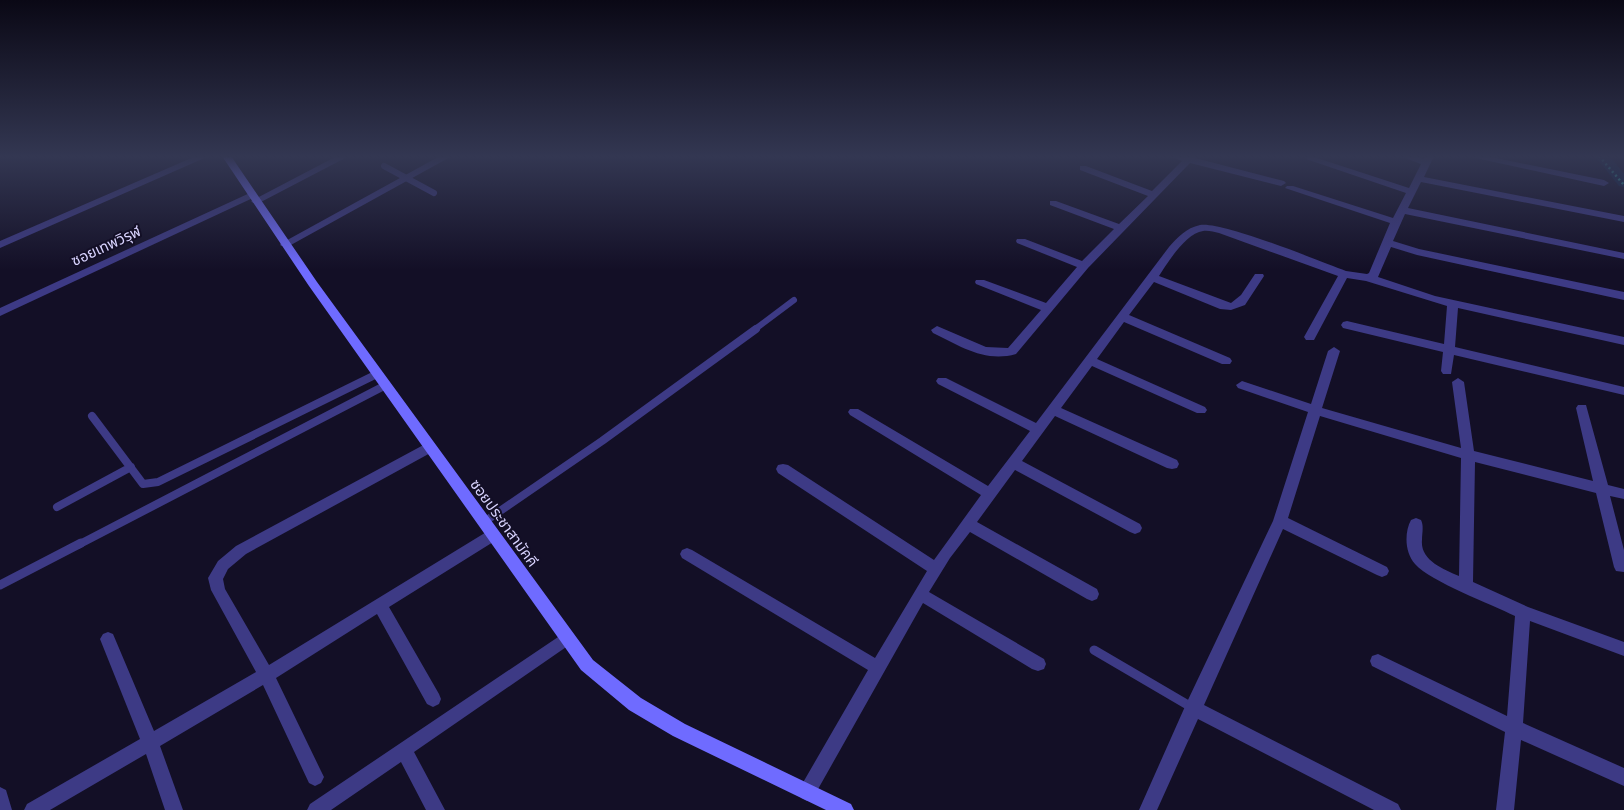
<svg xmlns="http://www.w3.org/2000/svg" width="1624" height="810" font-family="Karla,'Noto Sans Thai',sans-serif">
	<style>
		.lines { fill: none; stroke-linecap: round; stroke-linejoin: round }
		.canal { fill: #0c2248; fill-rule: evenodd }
		.path { stroke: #2fb8b0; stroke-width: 2.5; stroke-dasharray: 2 3; stroke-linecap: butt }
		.lane-far2 { stroke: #3d3a85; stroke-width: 6 }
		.lane-far1 { stroke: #3d3a85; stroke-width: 8 }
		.lane { stroke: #3d3a85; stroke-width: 9 }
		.street { fill: #3d3a85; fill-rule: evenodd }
		.secondary { fill: #6f6bff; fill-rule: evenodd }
		.labels { text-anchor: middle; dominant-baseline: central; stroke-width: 4; stroke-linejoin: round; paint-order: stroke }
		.street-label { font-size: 15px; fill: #d9d4ff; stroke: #130f26 }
	</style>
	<rect width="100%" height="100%" fill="#130f26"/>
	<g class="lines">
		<path class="canal" d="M 1595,156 L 1610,156 L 1624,174 L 1624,187 L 1619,186 Z"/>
		<path class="path" d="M 1599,156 L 1624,185"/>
		<path class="lane-far2" d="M 384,166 L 434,193
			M 754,330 L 794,300"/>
		<path class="lane-far1" d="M 92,416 L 143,484 L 158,482 L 377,374
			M 57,507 L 131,467
			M 484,522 L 602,441 L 756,329
			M 78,545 L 386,385"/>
		<path class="lane" d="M 0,585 L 81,543
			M 1094,650 L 1193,708"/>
		<path class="street" d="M 196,156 L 209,156 L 0,248 L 0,241 Z
			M 337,156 L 349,156 L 259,203 L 253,203 L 251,201 Z
			M 440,156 L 452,156 L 289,246 L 281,246 L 280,244 Z
			M 1170,156 L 1196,156 L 1195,158 L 1284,181 L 1286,183 L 1281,186 L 1190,163 L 1088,268 L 1016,354 C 985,363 960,346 933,333 L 931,330 L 937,326 L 986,347 L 1008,348 L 1041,310 L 976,284 L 975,282 L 976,280 L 984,280 L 1046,303 L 1077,267 L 1017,243 L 1016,241 L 1017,239 L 1025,239 L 1082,261 L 1114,229 L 1050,205 L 1050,201 L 1056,201 L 1119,224 L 1148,196 L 1080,170 L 1080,166 L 1086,166 L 1152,191 L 1182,161 Z
			M 1400,156 L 1415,156 L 1424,159 L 1425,156 L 1434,156 L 1424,177 L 1624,216 L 1624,222 L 1421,182 L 1408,208 L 1624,253 L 1624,259 L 1405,214 L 1393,241 L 1419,249 L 1624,292 L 1624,300 L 1417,255 L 1391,247 L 1378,277 L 1435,296 L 1624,337 L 1624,345 L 1458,308 L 1455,347 L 1624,387 L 1624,395 L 1454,355 L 1451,374 L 1443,374 L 1441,371 L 1443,352 L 1343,328 L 1341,325 L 1343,322 L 1347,321 L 1444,344 L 1447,306 L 1366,281 L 1347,278 L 1314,340 L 1306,340 L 1304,337 L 1338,276 L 1219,233 C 1214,232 1208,230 1203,231 C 1186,233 1168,262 1159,276 L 1231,303 L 1241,295 L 1255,274 L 1263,274 L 1264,276 L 1245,305 L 1231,310 L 1220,309 L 1154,282 L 1129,315 L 1230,358 L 1232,361 L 1230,364 L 1222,364 L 1124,322 L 1097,359 L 1205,407 L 1207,410 L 1205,413 L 1197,413 L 1092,366 L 1061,408 L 1177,460 L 1179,464 L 1177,468 L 1172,469 L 1167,468 L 1055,416 L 1022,461 L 1140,524 L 1142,528 L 1140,532 L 1135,534 L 1130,532 L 1015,470 L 977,522 L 1097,589 L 1099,594 L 1097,599 L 1092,601 L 1087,599 L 970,532 L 950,558 L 929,592 L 1044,659 L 1046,664 L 1044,669 L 1038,671 L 1032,669 L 923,603 L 813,798 L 807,801 L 801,798 L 798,792 L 801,786 L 868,670 L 682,558 L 680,554 L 682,550 L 687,548 L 692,550 L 875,658 L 927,571 L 778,473 L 776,469 L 778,465 L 783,464 L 788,465 L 934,560 L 981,495 L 850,415 L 848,412 L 850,409 L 858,409 L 988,486 L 1030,431 L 938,384 L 936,381 L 938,378 L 946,378 L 1036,423 L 1169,247 C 1178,237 1186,228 1200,225 C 1222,221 1319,261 1346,271 L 1367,274 L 1369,273 L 1390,223 L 1285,188 L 1287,186 L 1293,186 L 1393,218 L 1406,193 L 1306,159 L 1308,157 L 1314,157 L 1409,188 L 1421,164 Z
			M 1467,156 L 1486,156 L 1604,180 L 1609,183 L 1604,186 Z
			M 252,192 L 257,195 L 255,197 L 0,316 L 0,308 Z
			M 1334,347 L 1340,351 L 1322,408 L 1461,448 L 1452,382 L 1458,378 L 1464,382 L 1474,451 L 1593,481 L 1576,408 L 1578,405 L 1586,405 L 1608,485 L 1624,489 L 1624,499 L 1610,496 L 1624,550 L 1624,572 L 1616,571 L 1614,567 L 1596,493 L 1475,462 L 1473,582 L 1528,607 L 1624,642 L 1624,656 L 1530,621 L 1523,723 L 1624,768 L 1624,786 L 1521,740 L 1514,810 L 1496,810 L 1505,732 L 1372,666 L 1370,661 L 1372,656 L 1378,654 L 1507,716 L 1515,616 C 1491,604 1431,582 1415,564 C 1405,553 1404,533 1411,520 L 1416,518 L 1421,520 C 1424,526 1422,533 1422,540 C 1420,560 1443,569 1459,576 L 1461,458 L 1320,416 L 1288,518 L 1387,567 L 1389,571 L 1387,575 L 1382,577 L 1377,575 L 1283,529 L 1204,705 L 1398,804 L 1401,810 L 1374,810 L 1198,719 L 1157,810 L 1139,810 L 1187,702 L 1273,521 L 1308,412 L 1238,388 L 1236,385 L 1242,381 L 1311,404 L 1328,351 Z
			M 429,442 L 434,443 L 436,447 L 434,451 L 246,554 L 228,569 L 223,579 L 225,589 L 269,665 L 488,531 L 493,529 L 498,531 L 500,535 L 498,539 L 389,607 L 439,694 L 441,699 L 439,704 L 433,707 L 427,704 L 377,614 L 276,678 L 321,771 L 324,777 L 321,783 L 315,786 L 309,783 L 263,685 L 160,746 L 183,810 L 165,810 L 146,754 L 50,810 L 24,810 L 27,804 L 140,739 L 100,639 L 103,634 L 108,632 L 113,634 L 154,731 L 256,672 L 211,590 L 208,578 L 218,561 L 236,546 Z
			M 567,631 L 572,633 L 575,638 L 572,643 L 414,752 L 445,810 L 426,810 L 401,762 L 331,810 L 307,810 L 310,804 Z
			M 0,787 L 6,790 L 12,810 L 0,810 Z"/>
		<path class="secondary" d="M 222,156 L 231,156 L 317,282 L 593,660 L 641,698 L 685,724 L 851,804 L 854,810 L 826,810 L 673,736 L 629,710 L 581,670 L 309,286 Z"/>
	</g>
	<linearGradient id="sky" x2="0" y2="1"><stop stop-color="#0a0815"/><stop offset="0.58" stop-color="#333752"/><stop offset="1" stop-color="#333752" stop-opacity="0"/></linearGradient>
	<rect width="1624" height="270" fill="url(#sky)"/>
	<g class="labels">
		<g class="street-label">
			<text transform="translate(106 246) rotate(-25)">ซอยเทพวิรุฬ</text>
			<text transform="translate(504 523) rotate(54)">ซอยประชาสามัคคี</text>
		</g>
	</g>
</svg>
